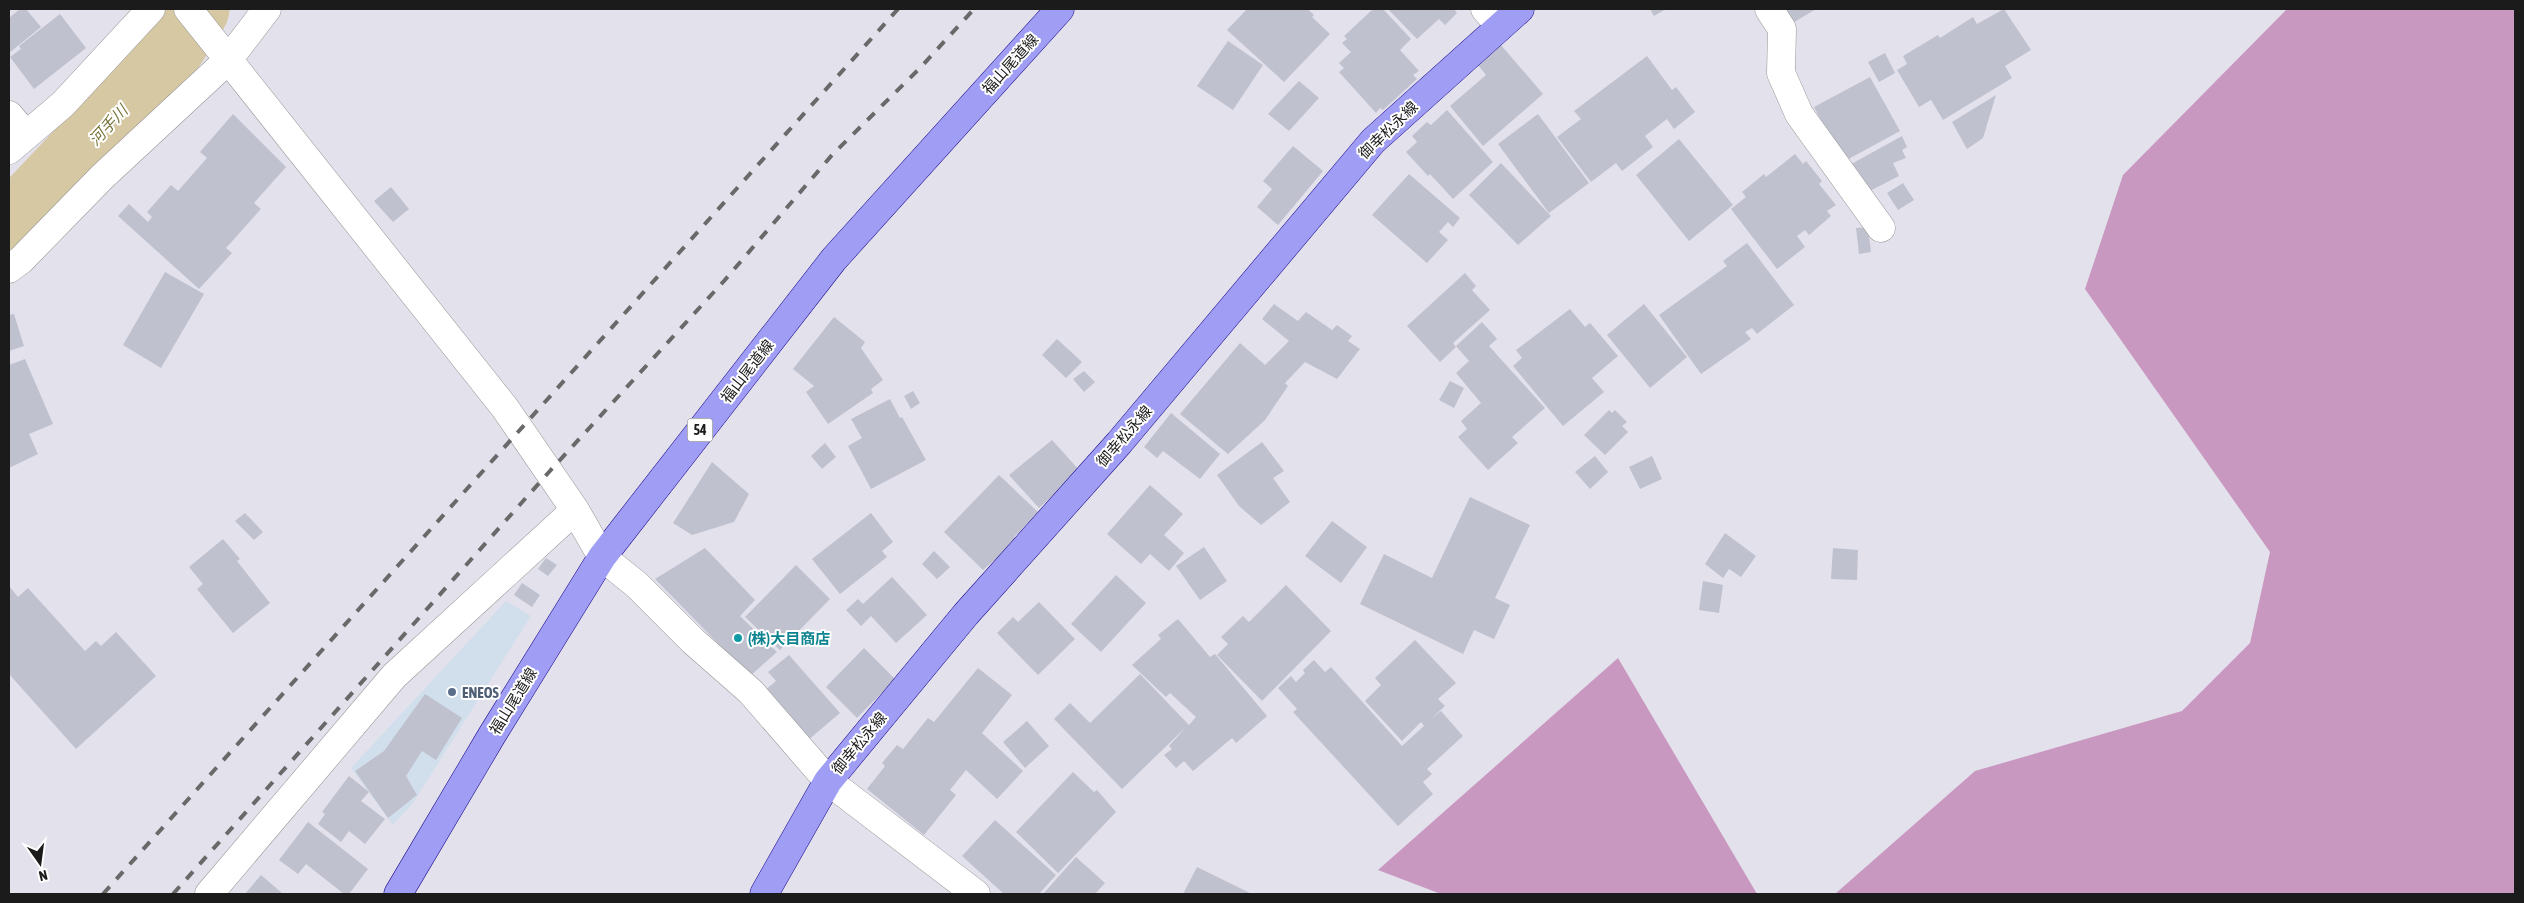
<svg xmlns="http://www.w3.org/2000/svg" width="2524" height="903" font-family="'Asap Condensed','Noto Sans JP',sans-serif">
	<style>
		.commercial { fill: #d1dfec }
		.forest { fill: #c998c1 }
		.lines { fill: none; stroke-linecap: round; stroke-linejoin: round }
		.river { stroke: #d7c8a4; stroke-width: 71 }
		.building { fill: #bfc1ce }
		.minor-casing { stroke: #959595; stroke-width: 29 }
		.major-casing { stroke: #1b0a89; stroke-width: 29 }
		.minor { stroke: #fff; stroke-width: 28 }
		.major { stroke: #a09df5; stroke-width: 28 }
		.rail { stroke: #696969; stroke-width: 4; stroke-dasharray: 10 10; stroke-linecap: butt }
		.culture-dot { fill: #0f9aa8; stroke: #fff; stroke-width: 2 }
		.service-dot { fill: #5c6f8a; stroke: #fff; stroke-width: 2 }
		.labels { text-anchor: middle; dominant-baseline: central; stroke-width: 4; stroke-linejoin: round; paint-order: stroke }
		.shield { fill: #fff; stroke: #5f5f5f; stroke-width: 1 }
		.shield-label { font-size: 14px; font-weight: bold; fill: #1b1b1b }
		.street-label { font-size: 15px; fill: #1b1b1b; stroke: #fff }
		.culture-label { font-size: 15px; font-weight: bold; fill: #0d838f; stroke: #fff; text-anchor: start }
		.service-label { font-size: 15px; font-weight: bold; fill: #4e5e75; stroke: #fff; text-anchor: start }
		.water-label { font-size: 16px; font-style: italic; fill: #77753c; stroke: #fff }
	</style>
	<rect width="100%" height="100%" fill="#e3e1ec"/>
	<path class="commercial" d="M 506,601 L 531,616 L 413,803 L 393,825 L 351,768 Z"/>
	<path class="forest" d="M 2287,9 L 2515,9 L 2515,894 L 1835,894 L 1975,771 L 2182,711 L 2250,643 L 2270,552 L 2085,289 L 2123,175 Z
		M 1618,658 L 1757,894 L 1441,894 L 1378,870 Z"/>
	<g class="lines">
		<path class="river" d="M 9,230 L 143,88 L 194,9"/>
	</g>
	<path class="building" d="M 20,9 L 26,9 L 41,27 L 9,53 L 9,18 Z
		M 1247,9 L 1308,9 L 1314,15 L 1312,17 L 1330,34 L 1284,82 L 1227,30 Z
		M 1373,9 L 1383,9 L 1411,39 L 1400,50 L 1419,71 L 1413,75 L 1417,79 L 1383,110 L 1380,108 L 1376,113 L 1339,72 L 1344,68 L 1339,63 L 1351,52 L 1342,43 L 1347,39 L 1344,36 Z
		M 1388,9 L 1454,9 L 1457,13 L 1445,25 L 1439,19 L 1417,39 Z
		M 1650,9 L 1666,9 L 1654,16 Z
		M 1775,9 L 1816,9 L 1786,27 Z
		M 2004,9 L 2031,50 L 2005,66 L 2012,78 L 1943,120 L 1931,100 L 1919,107 L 1897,70 L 1907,64 L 1903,56 L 1938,35 L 1940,38 L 1973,17 L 1977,24 Z
		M 60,14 L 86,48 L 34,89 L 10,57 L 21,49 L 19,46 Z
		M 1228,41 L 1263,65 L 1233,110 L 1197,86 Z
		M 1501,45 L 1543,94 L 1483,146 L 1450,106 L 1486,75 L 1478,65 Z
		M 1885,53 L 1895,73 L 1879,82 L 1868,62 Z
		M 1647,56 L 1672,90 L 1676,87 L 1695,112 L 1674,129 L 1667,119 L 1645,136 L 1653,147 L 1622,171 L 1616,163 L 1591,182 L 1557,137 L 1581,119 L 1574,111 Z
		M 1870,77 L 1900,131 L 1843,162 L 1814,107 Z
		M 1299,81 L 1319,98 L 1289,131 L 1268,114 Z
		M 1996,95 L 1983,138 L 1967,149 L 1952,122 Z
		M 1447,110 L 1493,162 L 1453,199 L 1430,174 L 1428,176 L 1406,152 L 1417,142 L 1412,136 L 1427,122 L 1431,125 Z
		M 233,114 L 286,167 L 254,203 L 261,209 L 226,248 L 232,253 L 199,289 L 118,216 L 129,204 L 148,222 L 152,217 L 147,212 L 171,185 L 178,191 L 207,158 L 200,152 Z
		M 1538,114 L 1589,183 L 1549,213 L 1498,144 Z
		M 1902,136 L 1907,147 L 1902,150 L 1906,158 L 1893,163 L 1899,176 L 1866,193 L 1846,167 Z
		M 1679,139 L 1733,205 L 1689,241 L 1636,175 Z
		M 1293,146 L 1323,171 L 1278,225 L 1257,207 L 1272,189 L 1263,181 Z
		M 1795,154 L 1803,164 L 1806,161 L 1822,181 L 1819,184 L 1836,205 L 1827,211 L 1831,216 L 1809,235 L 1805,230 L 1797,236 L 1805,247 L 1777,269 L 1731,209 L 1746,197 L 1742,192 L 1764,174 L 1766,177 Z
		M 1501,163 L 1551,216 L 1518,245 L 1469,195 Z
		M 1409,174 L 1460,218 L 1453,227 L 1448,222 L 1439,232 L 1448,240 L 1427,263 L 1372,215 Z
		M 1903,183 L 1914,200 L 1898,210 L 1887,193 Z
		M 391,187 L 409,209 L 393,222 L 374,201 Z
		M 1868,227 L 1871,252 L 1859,254 L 1856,228 Z
		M 1747,243 L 1794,305 L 1757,334 L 1752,328 L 1745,332 L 1751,339 L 1701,374 L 1659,315 L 1727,266 L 1723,261 Z
		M 165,272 L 204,294 L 161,368 L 123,345 Z
		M 1465,273 L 1476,286 L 1472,290 L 1490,310 L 1453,343 L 1456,347 L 1440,362 L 1407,326 Z
		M 1274,304 L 1298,321 L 1306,312 L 1332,330 L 1337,325 L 1352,336 L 1348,341 L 1360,349 L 1337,379 L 1305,362 L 1285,383 L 1288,386 L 1265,420 L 1228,454 L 1180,414 L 1240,343 L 1265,365 L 1289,341 L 1262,319 Z
		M 1644,304 L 1687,357 L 1650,388 L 1607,335 Z
		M 1570,309 L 1585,327 L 1590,323 L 1618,356 L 1592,378 L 1604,392 L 1563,426 L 1513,366 L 1522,358 L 1516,350 Z
		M 14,314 L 24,346 L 9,351 L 9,315 Z
		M 834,317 L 865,342 L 861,348 L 883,380 L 871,389 L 873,393 L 828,424 L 806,392 L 814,386 L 793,369 Z
		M 1482,322 L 1497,339 L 1489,346 L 1545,408 L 1512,437 L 1518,443 L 1488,470 L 1458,437 L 1467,429 L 1461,421 L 1481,403 L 1456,373 L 1469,361 L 1456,346 Z
		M 1057,339 L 1082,362 L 1066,378 L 1042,355 Z
		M 25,359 L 53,424 L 29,434 L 38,454 L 9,468 L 9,365 Z
		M 1084,371 L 1095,382 L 1084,392 L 1073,379 Z
		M 1450,381 L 1464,388 L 1454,408 L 1439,400 Z
		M 913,391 L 920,403 L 911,409 L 904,396 Z
		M 890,399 L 900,418 L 902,417 L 926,460 L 871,489 L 848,446 L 862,438 L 851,419 Z
		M 1609,410 L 1612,413 L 1615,410 L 1627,422 L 1622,426 L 1628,432 L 1605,455 L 1584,435 Z
		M 1171,413 L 1220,454 L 1200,479 L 1163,451 L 1157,458 L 1144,447 Z
		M 1052,440 L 1080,471 L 1039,508 L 1009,475 Z
		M 1262,442 L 1284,471 L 1273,478 L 1290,502 L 1261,525 L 1239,506 L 1217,475 Z
		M 825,443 L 836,457 L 822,469 L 811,456 Z
		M 1595,456 L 1608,472 L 1590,489 L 1575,472 Z
		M 1652,456 L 1662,479 L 1640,489 L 1629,467 Z
		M 712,462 L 749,494 L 734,522 L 692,535 L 673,523 Z
		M 999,475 L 1038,512 L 1014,537 L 1018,540 L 983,570 L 944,532 Z
		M 1150,485 L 1183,514 L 1164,535 L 1184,553 L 1169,571 L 1150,554 L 1141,564 L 1107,534 Z
		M 1470,497 L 1530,525 L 1495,598 L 1510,605 L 1494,639 L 1474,630 L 1463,654 L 1360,604 L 1384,554 L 1432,578 Z
		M 245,513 L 263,532 L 254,540 L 235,521 Z
		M 871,513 L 893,542 L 882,551 L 887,557 L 840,594 L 812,559 Z
		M 1332,521 L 1367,547 L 1341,583 L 1305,556 Z
		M 1725,533 L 1756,556 L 1741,577 L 1729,569 L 1723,578 L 1705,564 Z
		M 223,539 L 240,559 L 237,561 L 270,603 L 233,633 L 197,589 L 203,584 L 189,567 Z
		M 1204,547 L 1227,581 L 1200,600 L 1176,566 Z
		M 705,548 L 755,600 L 740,616 L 777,652 L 750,676 L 655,579 Z
		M 1833,548 L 1858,550 L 1857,580 L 1831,579 Z
		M 934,551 L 950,567 L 937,579 L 922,564 Z
		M 546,558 L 557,565 L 548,576 L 538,569 Z
		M 796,565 L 830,599 L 780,650 L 745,617 Z
		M 1116,575 L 1146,603 L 1101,652 L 1071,624 Z
		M 892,577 L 927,615 L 896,643 L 871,616 L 861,626 L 846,610 L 858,599 L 863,604 Z
		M 1703,581 L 1723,585 L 1719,613 L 1699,610 Z
		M 522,583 L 540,595 L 532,607 L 514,595 Z
		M 1286,585 L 1331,631 L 1262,701 L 1217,655 L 1228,644 L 1221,637 L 1243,616 L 1249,622 Z
		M 9,586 L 18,597 L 28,588 L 85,651 L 96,641 L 101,646 L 116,632 L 156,676 L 76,749 L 9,674 Z
		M 1039,602 L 1075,639 L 1038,675 L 997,633 L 1013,617 L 1018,622 Z
		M 1178,619 L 1210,657 L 1215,654 L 1267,716 L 1236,743 L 1232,738 L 1193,771 L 1184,761 L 1176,768 L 1164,755 L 1172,749 L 1169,746 L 1186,727 L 1122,789 L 1054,719 L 1070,703 L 1090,723 L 1140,674 L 1189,725 L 1196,717 L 1170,693 L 1166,697 L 1132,665 L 1161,639 L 1158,635 Z
		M 1415,640 L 1456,683 L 1438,699 L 1445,706 L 1430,720 L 1441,711 L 1463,736 L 1427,769 L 1432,774 L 1423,782 L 1433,794 L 1398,826 L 1293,712 L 1297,709 L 1278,688 L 1291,676 L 1296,682 L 1305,673 L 1303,670 L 1314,660 L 1325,672 L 1331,667 L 1402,746 L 1424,726 L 1421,722 L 1402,741 L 1365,701 L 1381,685 L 1375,678 Z
		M 864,648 L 895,679 L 857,718 L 826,687 Z
		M 789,655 L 840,713 L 807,741 L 764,691 L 776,681 L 768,672 Z
		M 978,668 L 1012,695 L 982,733 L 1023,771 L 997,799 L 966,770 L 950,790 L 956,795 L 924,835 L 867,789 L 885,766 L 882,763 L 897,745 L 903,749 L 928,718 L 934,722 Z
		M 425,694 L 462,718 L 436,760 L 422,751 L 406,776 L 417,795 L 388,818 L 355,771 L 384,751 Z
		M 1027,721 L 1049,746 L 1025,768 L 1003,742 Z
		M 1073,772 L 1094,792 L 1097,790 L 1116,812 L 1058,873 L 1016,832 Z
		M 349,776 L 369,792 L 361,801 L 385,819 L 365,844 L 349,831 L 341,842 L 318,824 L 325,814 L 322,812 Z
		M 995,820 L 1056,875 L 1039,894 L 1004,894 L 962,856 Z
		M 308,822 L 368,869 L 349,894 L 344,894 L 306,864 L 298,874 L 279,860 Z
		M 1076,857 L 1105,883 L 1095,894 L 1043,894 Z
		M 1197,867 L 1252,894 L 1183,894 Z
		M 261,875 L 283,894 L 245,894 Z"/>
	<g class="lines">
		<defs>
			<path id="minor" d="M 188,9 L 505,408 L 575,510 L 602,557 L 637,585 L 693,641 L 751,692 L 828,781 L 976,894
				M 1485,9 L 1500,26
				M 1769,9 L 1782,29 L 1781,73 L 1799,114 L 1881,228
				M 9,115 L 26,135
				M 9,150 L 63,104 L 151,9
				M 9,269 L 21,260 L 102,177 L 228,60 L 267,9
				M 209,894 L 394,676 L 575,510"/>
			<path id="major" d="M 398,894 L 492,735 L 602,557 L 834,259 L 1060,9
				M 764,894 L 828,781 L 966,614 L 1119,443 L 1373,141 L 1520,9"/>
		</defs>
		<use href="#minor" class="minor-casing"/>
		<use href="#major" class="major-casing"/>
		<use href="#minor" class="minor"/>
		<use href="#major" class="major"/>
		<path class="rail" d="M 103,894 L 898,9
			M 173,894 L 549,472 L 724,281 L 832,155 L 920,68 L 974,9"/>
	</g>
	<circle class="culture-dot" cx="738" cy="638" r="5"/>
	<circle class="service-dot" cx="452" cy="692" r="5"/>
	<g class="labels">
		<rect class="shield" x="687.5" y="418.5" width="25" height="23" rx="4"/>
		<g class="shield-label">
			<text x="700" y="430">54</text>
		</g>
		<g class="street-label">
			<text transform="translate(1010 64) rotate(-48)">福山尾道線</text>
			<text transform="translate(1388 130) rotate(-44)">御幸松永線</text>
			<text transform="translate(747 371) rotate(-52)">福山尾道線</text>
			<text transform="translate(1124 436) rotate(-49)">御幸松永線</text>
			<text transform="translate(513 701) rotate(-58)">福山尾道線</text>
			<text transform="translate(859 743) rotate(-50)">御幸松永線</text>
		</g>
		<g class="culture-label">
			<text x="748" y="638">(株)大目商店</text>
		</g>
		<g class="service-label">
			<text x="462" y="692">ENEOS</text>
		</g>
		<g class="water-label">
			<text transform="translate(108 125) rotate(-47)">河手川</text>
		</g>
	</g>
	<rect width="2524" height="903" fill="none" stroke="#1b1b1b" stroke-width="20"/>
	<g transform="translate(40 863) rotate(166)" stroke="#ffffff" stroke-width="4" paint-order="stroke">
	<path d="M0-4L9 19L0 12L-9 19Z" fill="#1b1b1b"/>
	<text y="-8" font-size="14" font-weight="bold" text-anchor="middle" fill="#1b1b1b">N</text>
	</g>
</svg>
